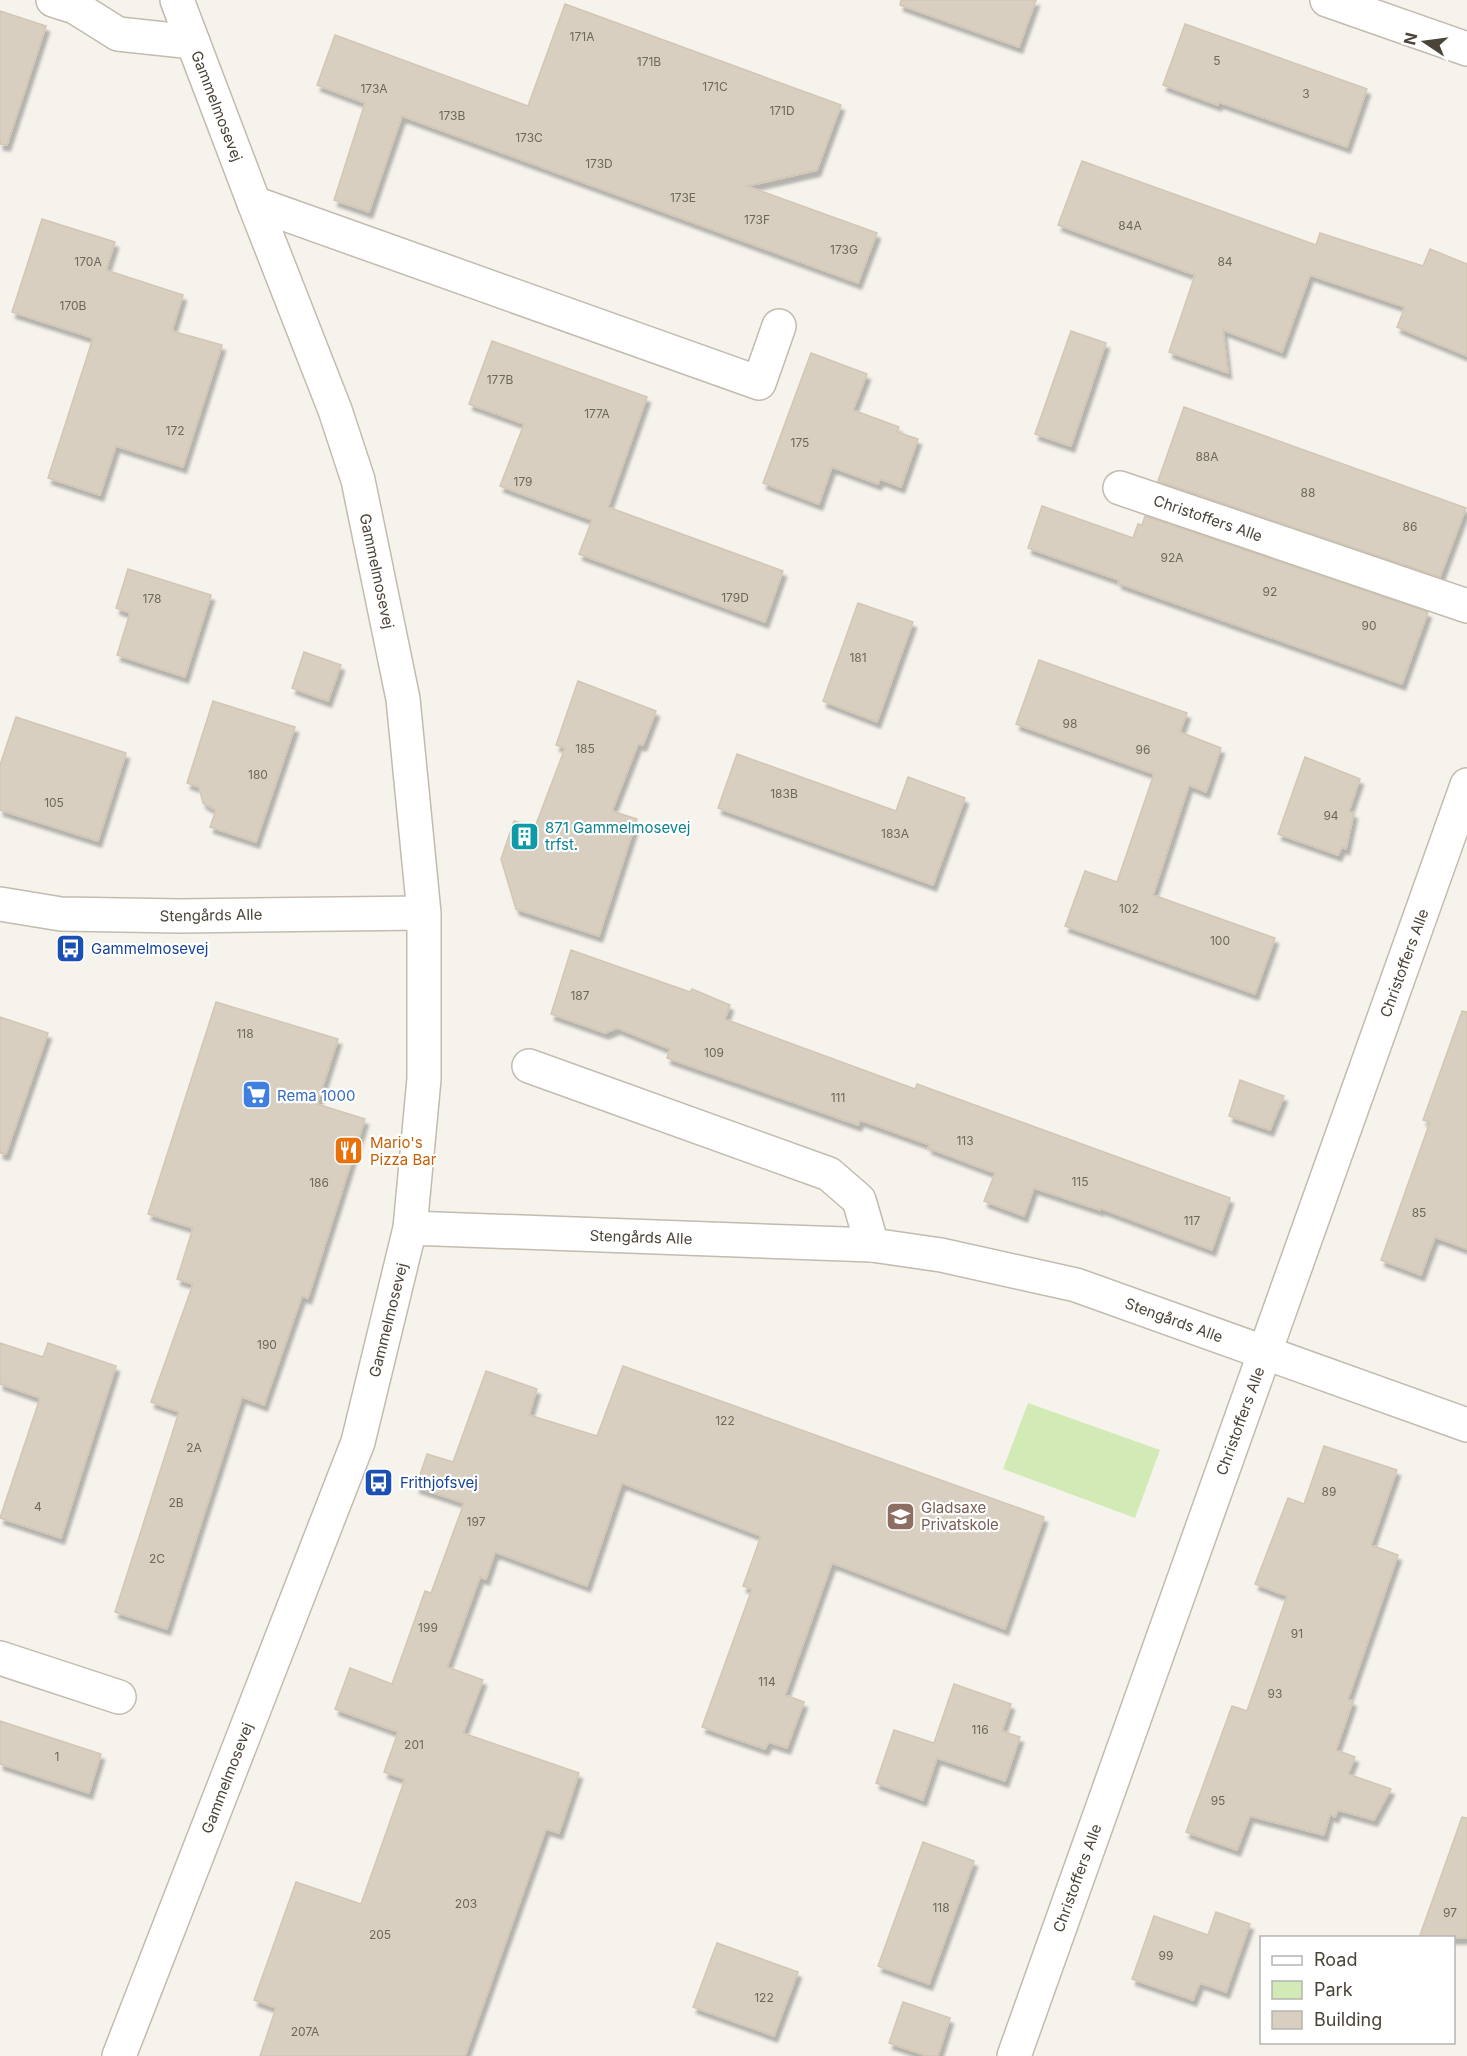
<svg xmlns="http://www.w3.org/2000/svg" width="1467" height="2056" font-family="Inter,sans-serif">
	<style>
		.green { fill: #d2eab5 }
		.building { fill: #d8cfc1; stroke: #d3c7b4; stroke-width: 1.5; filter: url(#shadow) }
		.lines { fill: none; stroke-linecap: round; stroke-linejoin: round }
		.minor-casing { stroke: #c2bbae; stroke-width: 36 }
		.tertiary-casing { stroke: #c2bbae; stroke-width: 36 }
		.minor { stroke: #fff; stroke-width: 33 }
		.tertiary { stroke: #fff; stroke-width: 33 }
		.labels { text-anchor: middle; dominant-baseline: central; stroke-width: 4.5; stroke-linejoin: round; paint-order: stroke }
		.number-label { font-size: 12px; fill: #6e675b }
		.street-label { font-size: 15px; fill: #4b4439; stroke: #fff }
		.culture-label { font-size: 15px; fill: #0d838f; stroke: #fff; text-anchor: start }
		.transit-label { font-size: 15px; fill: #164399; stroke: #fff; text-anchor: start }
		.shop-label { font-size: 15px; fill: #366cbe; stroke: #fff; text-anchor: start }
		.food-label { font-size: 15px; fill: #c56008; stroke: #fff; text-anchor: start }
		.education-label { font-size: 15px; fill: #785e54; stroke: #fff; text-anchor: start }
	</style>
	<defs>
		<filter id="shadow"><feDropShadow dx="3.5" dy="6" stdDeviation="1.5" flood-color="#0004"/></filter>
	</defs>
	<rect width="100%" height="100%" fill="#f6f3ec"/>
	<path class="green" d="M 1028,1403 L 1160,1450 L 1135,1518 L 1003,1469 Z"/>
	<path class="building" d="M 901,0 L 1036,0 L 1019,47 L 900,5 Z
		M 565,4 L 841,105 L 817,170 L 747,186 L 877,233 L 858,283 L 402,116 L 369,212 L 334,200 L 365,103 L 317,85 L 335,35 L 528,106 Z
		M 0,11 L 46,26 L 7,145 L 0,144 Z
		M 1185,24 L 1367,89 L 1347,147 L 1219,102 L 1218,105 L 1163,85 Z
		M 1082,161 L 1316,245 L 1320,233 L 1423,266 L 1430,249 L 1467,264 L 1467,356 L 1397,327 L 1405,307 L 1310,275 L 1282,352 L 1223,330 L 1228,373 L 1169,352 L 1195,275 L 1058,225 Z
		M 42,219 L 115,242 L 106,270 L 183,295 L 172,331 L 222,345 L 183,467 L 116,446 L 100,495 L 48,478 L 93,338 L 12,312 Z
		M 1071,331 L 1106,343 L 1071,446 L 1035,434 Z
		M 492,341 L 647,397 L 608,507 L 783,571 L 765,622 L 579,554 L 592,520 L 500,486 L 524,424 L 469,404 Z
		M 811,353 L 867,374 L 853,410 L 899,427 L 897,432 L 918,439 L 901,487 L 880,479 L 878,484 L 832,467 L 819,504 L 763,483 Z
		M 1184,407 L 1466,508 L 1440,577 L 1158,481 Z
		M 1042,506 L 1133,538 L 1138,524 L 1142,525 L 1145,516 L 1428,612 L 1402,684 L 1118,583 L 1119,580 L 1028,548 Z
		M 128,569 L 211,595 L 185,677 L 117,655 L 130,613 L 116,608 Z
		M 858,603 L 913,622 L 877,722 L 823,701 Z
		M 304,652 L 341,665 L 328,701 L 292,688 Z
		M 1039,660 L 1187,713 L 1180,732 L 1221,748 L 1206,792 L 1189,785 L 1153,895 L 1275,938 L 1255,994 L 1065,926 L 1085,871 L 1117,882 L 1154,774 L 1016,724 Z
		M 578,681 L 656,711 L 643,745 L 638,744 L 612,811 L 637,819 L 599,936 L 516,909 L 501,859 L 514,821 L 535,827 L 565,748 L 556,745 Z
		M 213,701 L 295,727 L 256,842 L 210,827 L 216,810 L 203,803 L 199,787 L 187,783 Z
		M 16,717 L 126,753 L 98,841 L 0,810 L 0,765 Z
		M 737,754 L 896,811 L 908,777 L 965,798 L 933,885 L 718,808 Z
		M 1305,757 L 1360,779 L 1349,811 L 1354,813 L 1346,849 L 1342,847 L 1338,855 L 1278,834 Z
		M 571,950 L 690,992 L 692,989 L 730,1005 L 725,1019 L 915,1089 L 917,1084 L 1230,1198 L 1212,1250 L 1100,1208 L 1100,1210 L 1034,1188 L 1024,1216 L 984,1201 L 995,1173 L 928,1148 L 930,1145 L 860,1120 L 858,1125 L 667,1058 L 670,1049 L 617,1028 L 605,1033 L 551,1014 Z
		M 216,1002 L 338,1039 L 317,1104 L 365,1119 L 308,1298 L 302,1296 L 264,1405 L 242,1397 L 167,1629 L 115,1612 L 179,1412 L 151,1402 L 193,1284 L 177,1279 L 193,1228 L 148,1214 Z
		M 1462,1011 L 1467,1012 L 1467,1249 L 1435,1237 L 1421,1275 L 1381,1260 L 1430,1122 L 1423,1120 Z
		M 0,1017 L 48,1033 L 6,1154 L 0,1153 Z
		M 1240,1080 L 1284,1096 L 1270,1130 L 1229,1116 Z
		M 0,1343 L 43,1357 L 48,1343 L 116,1366 L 61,1538 L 0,1518 L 40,1398 L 0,1384 Z
		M 623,1366 L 1044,1517 L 1005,1629 L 832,1563 L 785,1695 L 804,1702 L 787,1748 L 769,1742 L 765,1749 L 702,1727 L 752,1589 L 743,1586 L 761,1536 L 622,1483 L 587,1586 L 495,1552 L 486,1579 L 480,1577 L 447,1667 L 483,1680 L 463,1733 L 579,1773 L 559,1833 L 546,1829 L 465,2056 L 260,2056 L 276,2008 L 254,2000 L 296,1882 L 361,1904 L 405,1779 L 384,1772 L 398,1732 L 335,1709 L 350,1668 L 392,1684 L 425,1591 L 431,1593 L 464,1503 L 416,1487 L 427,1454 L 453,1462 L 486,1371 L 537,1389 L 529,1415 L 597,1436 Z
		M 1324,1446 L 1397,1470 L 1371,1545 L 1398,1555 L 1348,1699 L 1353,1701 L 1336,1750 L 1355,1757 L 1348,1774 L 1391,1789 L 1374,1820 L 1338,1810 L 1335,1817 L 1330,1814 L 1324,1835 L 1250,1816 L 1237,1850 L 1186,1832 L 1232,1706 L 1247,1711 L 1287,1596 L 1255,1584 L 1288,1498 L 1304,1504 Z
		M 954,1684 L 1011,1704 L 1002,1731 L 1020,1737 L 1005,1781 L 937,1758 L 923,1800 L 876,1783 L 894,1730 L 934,1743 Z
		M 0,1721 L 101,1754 L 89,1793 L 0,1764 Z
		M 1462,1817 L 1467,1818 L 1467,1938 L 1419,1938 Z
		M 923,1842 L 974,1861 L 929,1984 L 878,1966 Z
		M 1216,1912 L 1250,1924 L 1226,1992 L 1200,1983 L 1193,2000 L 1132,1979 L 1154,1916 L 1208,1935 Z
		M 717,1943 L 798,1972 L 774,2036 L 693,2007 Z
		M 903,2002 L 950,2018 L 938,2056 L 927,2056 L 889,2043 Z"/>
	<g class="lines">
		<defs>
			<path id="minor" d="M 53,0 L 75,7 L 118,34 L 193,42
				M 1327,0 L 1467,49
				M 254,203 L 759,383 L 779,326
				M 1120,488 L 1467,606
				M 529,1066 L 829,1174 L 859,1200 L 872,1245
				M 0,1658 L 119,1697
				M 1014,2056 L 1467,785"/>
			<path id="tertiary" d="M 0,904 L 61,914 L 181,916 L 424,913
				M 410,1228 L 872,1245 L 941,1255 L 1076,1285 L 1467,1425
				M 119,2056 L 358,1442 L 410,1228 L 424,1079 L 424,913 L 403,699 L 358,480 L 335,410 L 254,203 L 177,0"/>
		</defs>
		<use href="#minor" class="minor-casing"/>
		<use href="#tertiary" class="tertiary-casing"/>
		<use href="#minor" class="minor"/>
		<use href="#tertiary" class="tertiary"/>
	</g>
	<defs>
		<symbol id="building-square" viewBox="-11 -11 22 22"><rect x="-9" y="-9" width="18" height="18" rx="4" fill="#0f9aa8" stroke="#fff"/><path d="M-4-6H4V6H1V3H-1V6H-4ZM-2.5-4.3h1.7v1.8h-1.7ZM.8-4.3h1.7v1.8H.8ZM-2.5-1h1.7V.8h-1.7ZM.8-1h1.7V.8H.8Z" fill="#fff"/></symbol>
		<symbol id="bus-square" viewBox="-11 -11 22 22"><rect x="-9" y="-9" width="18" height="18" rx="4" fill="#1a4fb4" stroke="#fff"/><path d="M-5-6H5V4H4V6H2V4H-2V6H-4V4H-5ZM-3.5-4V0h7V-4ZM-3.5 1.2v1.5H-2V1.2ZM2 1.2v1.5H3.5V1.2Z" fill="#fff"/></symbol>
		<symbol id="supermarket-square" viewBox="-11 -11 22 22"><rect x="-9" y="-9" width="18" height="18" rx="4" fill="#3f7fe0" stroke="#fff"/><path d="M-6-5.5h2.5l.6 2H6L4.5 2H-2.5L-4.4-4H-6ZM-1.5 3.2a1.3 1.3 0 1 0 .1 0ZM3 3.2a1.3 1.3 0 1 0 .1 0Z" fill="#fff"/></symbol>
		<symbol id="restaurant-square" viewBox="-11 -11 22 22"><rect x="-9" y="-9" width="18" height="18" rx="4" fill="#e8710a" stroke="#fff"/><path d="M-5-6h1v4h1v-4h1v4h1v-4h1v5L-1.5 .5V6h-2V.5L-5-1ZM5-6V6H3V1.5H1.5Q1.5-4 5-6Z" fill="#fff"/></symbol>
		<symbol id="school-square" viewBox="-11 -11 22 22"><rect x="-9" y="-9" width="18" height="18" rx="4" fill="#8d6e63" stroke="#fff"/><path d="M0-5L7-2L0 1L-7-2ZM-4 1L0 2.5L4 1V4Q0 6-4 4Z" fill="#fff"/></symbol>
	</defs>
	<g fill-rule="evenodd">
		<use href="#building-square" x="508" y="820" width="33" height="33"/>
		<use href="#bus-square" x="54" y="932" width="33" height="33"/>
		<use href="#supermarket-square" x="240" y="1078" width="33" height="33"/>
		<use href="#restaurant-square" x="332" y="1134" width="33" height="33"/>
		<use href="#bus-square" x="362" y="1466" width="33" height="33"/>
		<use href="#school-square" x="884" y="1500" width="33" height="33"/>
	</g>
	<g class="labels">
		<g class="number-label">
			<text x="582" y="36">171A</text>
			<text x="1217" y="60">5</text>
			<text x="649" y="61">171B</text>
			<text x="715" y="86">171C</text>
			<text x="374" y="88">173A</text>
			<text x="1306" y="93">3</text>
			<text x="782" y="110">171D</text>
			<text x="452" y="115">173B</text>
			<text x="529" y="137">173C</text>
			<text x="599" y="163">173D</text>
			<text x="683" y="197">173E</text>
			<text x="757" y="219">173F</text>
			<text x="1130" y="225">84A</text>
			<text x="844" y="249">173G</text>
			<text x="88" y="261">170A</text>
			<text x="1225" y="261">84</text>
			<text x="73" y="305">170B</text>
			<text x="500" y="379">177B</text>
			<text x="597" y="413">177A</text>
			<text x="175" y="430">172</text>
			<text x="800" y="442">175</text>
			<text x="1207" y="456">88A</text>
			<text x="523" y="481">179</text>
			<text x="1308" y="492">88</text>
			<text x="1410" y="526">86</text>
			<text x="1172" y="557">92A</text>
			<text x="1270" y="591">92</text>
			<text x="735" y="597">179D</text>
			<text x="152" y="598">178</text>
			<text x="1369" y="625">90</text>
			<text x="858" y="657">181</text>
			<text x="1070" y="723">98</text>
			<text x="585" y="748">185</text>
			<text x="1143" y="749">96</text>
			<text x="258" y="774">180</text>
			<text x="784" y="793">183B</text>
			<text x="54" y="802">105</text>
			<text x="1331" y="815">94</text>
			<text x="895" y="833">183A</text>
			<text x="1129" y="908">102</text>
			<text x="1220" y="940">100</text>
			<text x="580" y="995">187</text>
			<text x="245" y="1033">118</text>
			<text x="714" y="1052">109</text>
			<text x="838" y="1097">111</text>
			<text x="965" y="1140">113</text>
			<text x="1080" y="1181">115</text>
			<text x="319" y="1182">186</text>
			<text x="1419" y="1212">85</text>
			<text x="1192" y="1220">117</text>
			<text x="267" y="1344">190</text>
			<text x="725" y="1420">122</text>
			<text x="194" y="1447">2A</text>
			<text x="1329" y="1491">89</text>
			<text x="176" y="1502">2B</text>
			<text x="38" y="1506">4</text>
			<text x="476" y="1521">197</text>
			<text x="157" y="1558">2C</text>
			<text x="428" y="1627">199</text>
			<text x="1297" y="1633">91</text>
			<text x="767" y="1681">114</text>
			<text x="1275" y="1693">93</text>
			<text x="980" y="1729">116</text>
			<text x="414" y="1744">201</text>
			<text x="57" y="1756">1</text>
			<text x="1218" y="1800">95</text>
			<text x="466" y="1903">203</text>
			<text x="941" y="1907">118</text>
			<text x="1450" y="1912">97</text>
			<text x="380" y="1934">205</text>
			<text x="1166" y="1955">99</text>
			<text x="764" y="1997">122</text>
			<text x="305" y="2031">207A</text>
		</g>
		<g class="street-label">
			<text transform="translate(217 106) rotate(69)">Gammelmosevej</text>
			<text transform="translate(1208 518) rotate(19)">Christoffers Alle</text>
			<text transform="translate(377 571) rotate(78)">Gammelmosevej</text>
			<text transform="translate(211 915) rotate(-1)">Stengårds Alle</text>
			<text transform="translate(1404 963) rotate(-70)">Christoffers Alle</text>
			<text transform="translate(641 1237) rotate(2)">Stengårds Alle</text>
			<text transform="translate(388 1320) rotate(-76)">Gammelmosevej</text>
			<text transform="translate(1174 1320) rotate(20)">Stengårds Alle</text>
			<text transform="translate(1240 1421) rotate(-70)">Christoffers Alle</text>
			<text transform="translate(227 1778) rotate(-69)">Gammelmosevej</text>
			<text transform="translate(1077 1878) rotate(-70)">Christoffers Alle</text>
		</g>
		<g class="culture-label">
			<text x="545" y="827">871 Gammelmosevej<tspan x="545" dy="17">trfst.</tspan></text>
		</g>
		<g class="transit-label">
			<text x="91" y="948">Gammelmosevej</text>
			<text x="400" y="1482">Frithjofsvej</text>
		</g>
		<g class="shop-label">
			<text x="277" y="1095">Rema 1000</text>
		</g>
		<g class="food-label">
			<text x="370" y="1142">Mario's<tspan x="370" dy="17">Pizza Bar</tspan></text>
		</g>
		<g class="education-label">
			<text x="921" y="1507">Gladsaxe<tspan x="921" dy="17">Privatskole</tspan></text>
		</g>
	</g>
	<rect x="1260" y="1936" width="195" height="108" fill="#ffffff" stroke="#b7b4b0" stroke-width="1.5"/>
	<rect x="1272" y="1956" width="30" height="9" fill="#ffffff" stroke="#b7b4b0" stroke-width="1.5"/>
	<text x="1314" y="1966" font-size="18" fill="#4b4439">Road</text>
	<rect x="1272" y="1981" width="30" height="18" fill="#d2eab5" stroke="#b7b4b0" stroke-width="1.5"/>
	<text x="1314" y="1996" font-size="18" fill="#4b4439">Park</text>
	<rect x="1272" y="2011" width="30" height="18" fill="#d8cfc1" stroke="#b7b4b0" stroke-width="1.5"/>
	<text x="1314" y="2026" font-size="18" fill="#4b4439">Building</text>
	<g transform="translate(1425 42) rotate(283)" stroke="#ffffff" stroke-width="4.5" paint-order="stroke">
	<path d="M0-4.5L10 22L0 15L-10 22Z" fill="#4b4439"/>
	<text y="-9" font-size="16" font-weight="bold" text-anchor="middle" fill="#4b4439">N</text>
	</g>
</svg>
